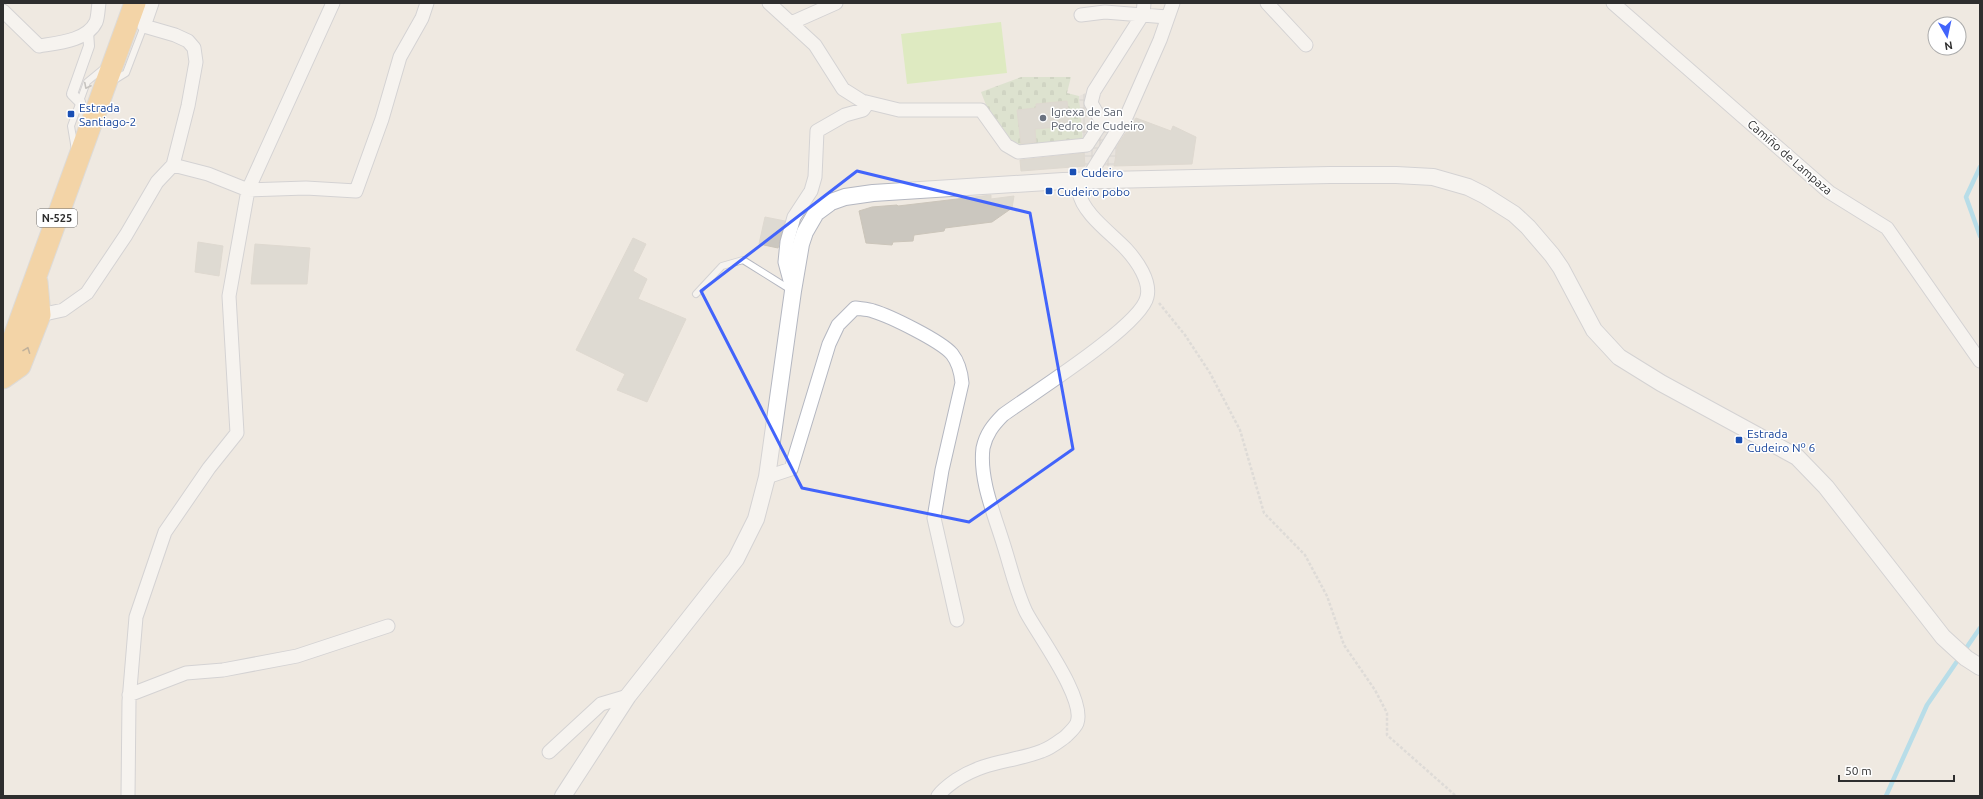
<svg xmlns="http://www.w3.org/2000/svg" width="1983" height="799" font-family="Ubuntu,sans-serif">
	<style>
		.cemetery { fill: url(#cemetery-stones) }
		.pitch { fill: #c9ec9a }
		.plaza { fill: url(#plaza-grid) }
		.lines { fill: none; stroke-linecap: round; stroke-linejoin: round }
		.stream { stroke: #75cff0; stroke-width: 4.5 }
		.building { fill: #cbc7bf; stroke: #cbc5ba }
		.service-casing { stroke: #b4b7c1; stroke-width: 8 }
		.pedestrian-casing { stroke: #b4b7c1; stroke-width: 12 }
		.minor-casing { stroke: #b4b7c1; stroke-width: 15 }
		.tertiary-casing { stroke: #b4b7c1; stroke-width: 18 }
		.trunk-casing { stroke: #c9c9c9; stroke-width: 23 }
		.path { stroke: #c9c9c9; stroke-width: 2.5; stroke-dasharray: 3 2; stroke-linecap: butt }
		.service { stroke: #fff; stroke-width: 6 }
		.pedestrian { stroke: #fff; stroke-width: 10 }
		.minor { stroke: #fff; stroke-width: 13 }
		.tertiary { stroke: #fff; stroke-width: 16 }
		.trunk { stroke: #f8ba60; stroke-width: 21 }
		.oneway { stroke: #969696 }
		.oneway2 { stroke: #896d44 }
		.marked { fill: none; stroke: #4264fb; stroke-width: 3; stroke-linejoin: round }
		.transit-dot { fill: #1a4fb4; stroke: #fff; stroke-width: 1.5 }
		.worship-dot { fill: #6b7280; stroke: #fff; stroke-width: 1.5 }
		.labels { text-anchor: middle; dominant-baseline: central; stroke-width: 3; stroke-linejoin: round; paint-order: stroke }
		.shield { fill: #fff; stroke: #6d6d6d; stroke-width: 1 }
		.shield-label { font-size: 11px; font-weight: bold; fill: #2e2e2e }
		.transit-label { font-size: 12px; fill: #164399; stroke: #fff; text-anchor: start }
		.worship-label { font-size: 12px; fill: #5b616d; stroke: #fff; text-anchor: start }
		.street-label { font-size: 12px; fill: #2e2e2e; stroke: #fff }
	</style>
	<defs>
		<pattern id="cemetery-stones" width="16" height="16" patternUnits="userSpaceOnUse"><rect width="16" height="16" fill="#c8d9b8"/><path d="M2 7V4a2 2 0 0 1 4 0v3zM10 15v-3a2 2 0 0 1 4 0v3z" fill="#acbb9e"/></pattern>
		<pattern id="plaza-grid" width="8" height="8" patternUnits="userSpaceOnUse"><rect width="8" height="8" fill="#dfdcd8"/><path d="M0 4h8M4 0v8" fill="none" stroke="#c0bdba"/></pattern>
	</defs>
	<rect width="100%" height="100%" fill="#efe9e1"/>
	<path class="cemetery" d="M 1021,77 L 1071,77 L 1067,93 L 1079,96 L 1084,143 C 1066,145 1042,150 1025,148 C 1001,146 988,110 981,92 Z"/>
	<path class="pitch" d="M 1001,22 L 1007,73 L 907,84 L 901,34 Z"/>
	<path class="plaza" d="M 1088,92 L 1098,92 L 1098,106 L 1136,118 L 1119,139 L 1114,166 L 1085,166 L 1079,96 Z"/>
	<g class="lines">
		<path class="stream" d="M 1980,167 L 1966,197 L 1980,236
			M 1886,796 L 1927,705 L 1980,628"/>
	</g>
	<path class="building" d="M 1067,101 L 1070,126 L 1035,129 L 1036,142 L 1021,144 L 1017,110 L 1036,108 L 1036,104 Z
		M 1136,118 L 1171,131 L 1173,126 L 1196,137 L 1192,164 L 1114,166 L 1118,144 Z
		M 1084,153 L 1085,166 L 1021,171 L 1020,160 Z
		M 991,195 L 991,199 L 1014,196 L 1012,208 L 992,222 L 945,228 L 944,231 L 914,235 L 913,241 L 893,242 L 892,245 L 866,243 L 859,211 L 872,207 L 897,205 L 898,206 Z
		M 765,217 L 785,221 L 778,248 L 759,244 Z
		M 633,238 L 646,244 L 633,271 L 647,279 L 638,299 L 686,319 L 647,402 L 617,390 L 625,374 L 576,350 Z
		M 198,242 L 223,246 L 219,276 L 195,272 Z
		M 255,244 L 310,248 L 307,284 L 251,284 Z"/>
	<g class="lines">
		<defs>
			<path id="service" d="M 113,81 L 126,73 L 144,26
				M 75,150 L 71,126 L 87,82 L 104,68
				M 696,294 L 722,266 L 743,260 L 791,290"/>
			<path id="pedestrian" d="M 80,102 L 72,94 L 89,46 L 88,32"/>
			<path id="minor" d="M 152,3 L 144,26 L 175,35 L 188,41 L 194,48 L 196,62 L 188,106 L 173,165
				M 769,3 L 815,45 L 843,89 L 862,101 L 899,110 L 981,110 L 1006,145 L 1018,152 L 1087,145 L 1102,122 L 1123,122
				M 1267,3 L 1306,45
				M 1613,3 L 1829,192 L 1887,228 L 1980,361
				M 3,11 L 39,46 C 57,43 87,41 96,22 C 98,17 98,9 99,3
				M 1081,15 L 1105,12 L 1167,17
				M 791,23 L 836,3
				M 1102,122 L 1091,103 L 1094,91 L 1143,14 L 1144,3
				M 792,288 L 785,262 L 787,242 L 794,217 L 811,191 L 815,177 L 817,131 L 845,115 L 863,110 L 868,103
				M 40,315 L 63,310 L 87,293 L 126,235 L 157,182 L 173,165 L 208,174 L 248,190 L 306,188 L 356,191 L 382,119 L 400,57 L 422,18 L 427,3
				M 767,477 L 791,469 L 829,344 L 838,325 L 855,308 C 861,309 868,309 873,311 C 890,316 941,341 952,354 C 959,363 961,372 962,383 L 942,470 L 934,518 L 957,620
				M 129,695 L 186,673 L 223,670 L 297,656 L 388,626
				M 549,752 L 601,704 L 628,696
				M 128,796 L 129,701 L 136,617 L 165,532 L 209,468 L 237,433 L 229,296 L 248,190 L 333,3
				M 938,796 C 943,789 949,785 956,780 C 987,760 1010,763 1042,751 C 1051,748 1058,742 1065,737 C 1069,733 1075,728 1077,723 C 1086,699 1038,635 1026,612 C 1016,591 1011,568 1004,546 C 995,516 979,480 983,448 C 986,434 993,425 1003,415 C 1030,395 1141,326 1147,297 C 1151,281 1137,261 1126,249 C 1112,234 1082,213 1079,192 L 1127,115 L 1160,40 L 1173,3"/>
			<path id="tertiary" d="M 563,796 L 628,696 L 736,559 L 756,519 L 767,477 L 793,291 L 801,244 L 805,232 L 816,213 L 831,202 L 845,197 L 873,193 L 1063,181 L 1330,175 L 1396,175 L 1433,177 L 1468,187 L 1484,195 L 1514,214 L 1528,227 L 1552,255 L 1561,268 L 1594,330 L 1619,357 L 1661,383 L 1797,457 L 1826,487 L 1943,637 L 1966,658 L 1980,667"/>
			<path id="trunk" d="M 3,367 L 135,3
				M 3,378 L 20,366 L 40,315 L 37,282"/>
		</defs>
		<use href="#service" class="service-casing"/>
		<use href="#pedestrian" class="pedestrian-casing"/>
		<use href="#minor" class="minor-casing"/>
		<use href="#tertiary" class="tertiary-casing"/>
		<use href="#trunk" class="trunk-casing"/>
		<path class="path" d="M 1159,303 L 1185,335 L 1210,373 L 1240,430 L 1264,513 L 1305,555 L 1327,596 L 1344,645 L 1375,690 L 1387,713 L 1387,735 L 1456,796"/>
		<use href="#service" class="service"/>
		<use href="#pedestrian" class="pedestrian"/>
		<use href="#minor" class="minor"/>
		<use href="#tertiary" class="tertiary"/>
		<use href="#trunk" class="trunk"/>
	</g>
	<defs><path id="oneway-chevron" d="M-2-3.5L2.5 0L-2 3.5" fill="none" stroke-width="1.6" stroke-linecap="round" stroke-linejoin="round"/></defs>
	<use class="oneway" href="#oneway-chevron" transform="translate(87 86) rotate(117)"/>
	<use class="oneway2" href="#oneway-chevron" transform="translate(27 350) rotate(-69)"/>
	<path d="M0 0H1983V799H0ZM 857,171 L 1030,213 L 1073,449 L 969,522 L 802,488 L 701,291 Z" fill="#efe9e1" fill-opacity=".55" fill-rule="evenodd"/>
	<path class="marked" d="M 857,171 L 1030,213 L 1073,449 L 969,522 L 802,488 L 701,291 Z"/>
	<g class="transit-dot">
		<rect x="67" y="110" width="8" height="8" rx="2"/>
		<rect x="1069" y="168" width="8" height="8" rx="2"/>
		<rect x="1045" y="187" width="8" height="8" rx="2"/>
		<rect x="1735" y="436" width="8" height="8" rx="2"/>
	</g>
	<circle class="worship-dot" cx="1043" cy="118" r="4"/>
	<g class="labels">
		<rect class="shield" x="37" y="209" width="40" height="18" rx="3"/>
		<g class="shield-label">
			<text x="57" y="218">N-525</text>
		</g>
		<g class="transit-label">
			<text x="79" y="107">Estrada<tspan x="79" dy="14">Santiago-2</tspan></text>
			<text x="1081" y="172">Cudeiro</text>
			<text x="1057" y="191">Cudeiro pobo</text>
			<text x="1747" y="433">Estrada<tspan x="1747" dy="14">Cudeiro Nº 6</tspan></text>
		</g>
		<g class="worship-label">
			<text x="1051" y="111">Igrexa de San<tspan x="1051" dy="14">Pedro de Cudeiro</tspan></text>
		</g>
		<g class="street-label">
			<text transform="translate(1790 157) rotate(41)">Camiño de Lampaza</text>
		</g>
	</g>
	<rect width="1983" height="799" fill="none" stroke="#2e2e2e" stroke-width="8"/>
	<g transform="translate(1947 36) rotate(171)"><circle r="19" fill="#ffffff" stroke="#ababab"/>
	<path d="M0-3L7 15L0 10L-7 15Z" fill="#4264fb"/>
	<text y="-6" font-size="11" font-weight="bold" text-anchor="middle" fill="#2e2e2e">N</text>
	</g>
	<path d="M1839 775v6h115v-6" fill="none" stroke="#2e2e2e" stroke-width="2"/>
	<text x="1845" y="775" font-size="12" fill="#2e2e2e" stroke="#ffffff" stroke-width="3" paint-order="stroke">50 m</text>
</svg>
